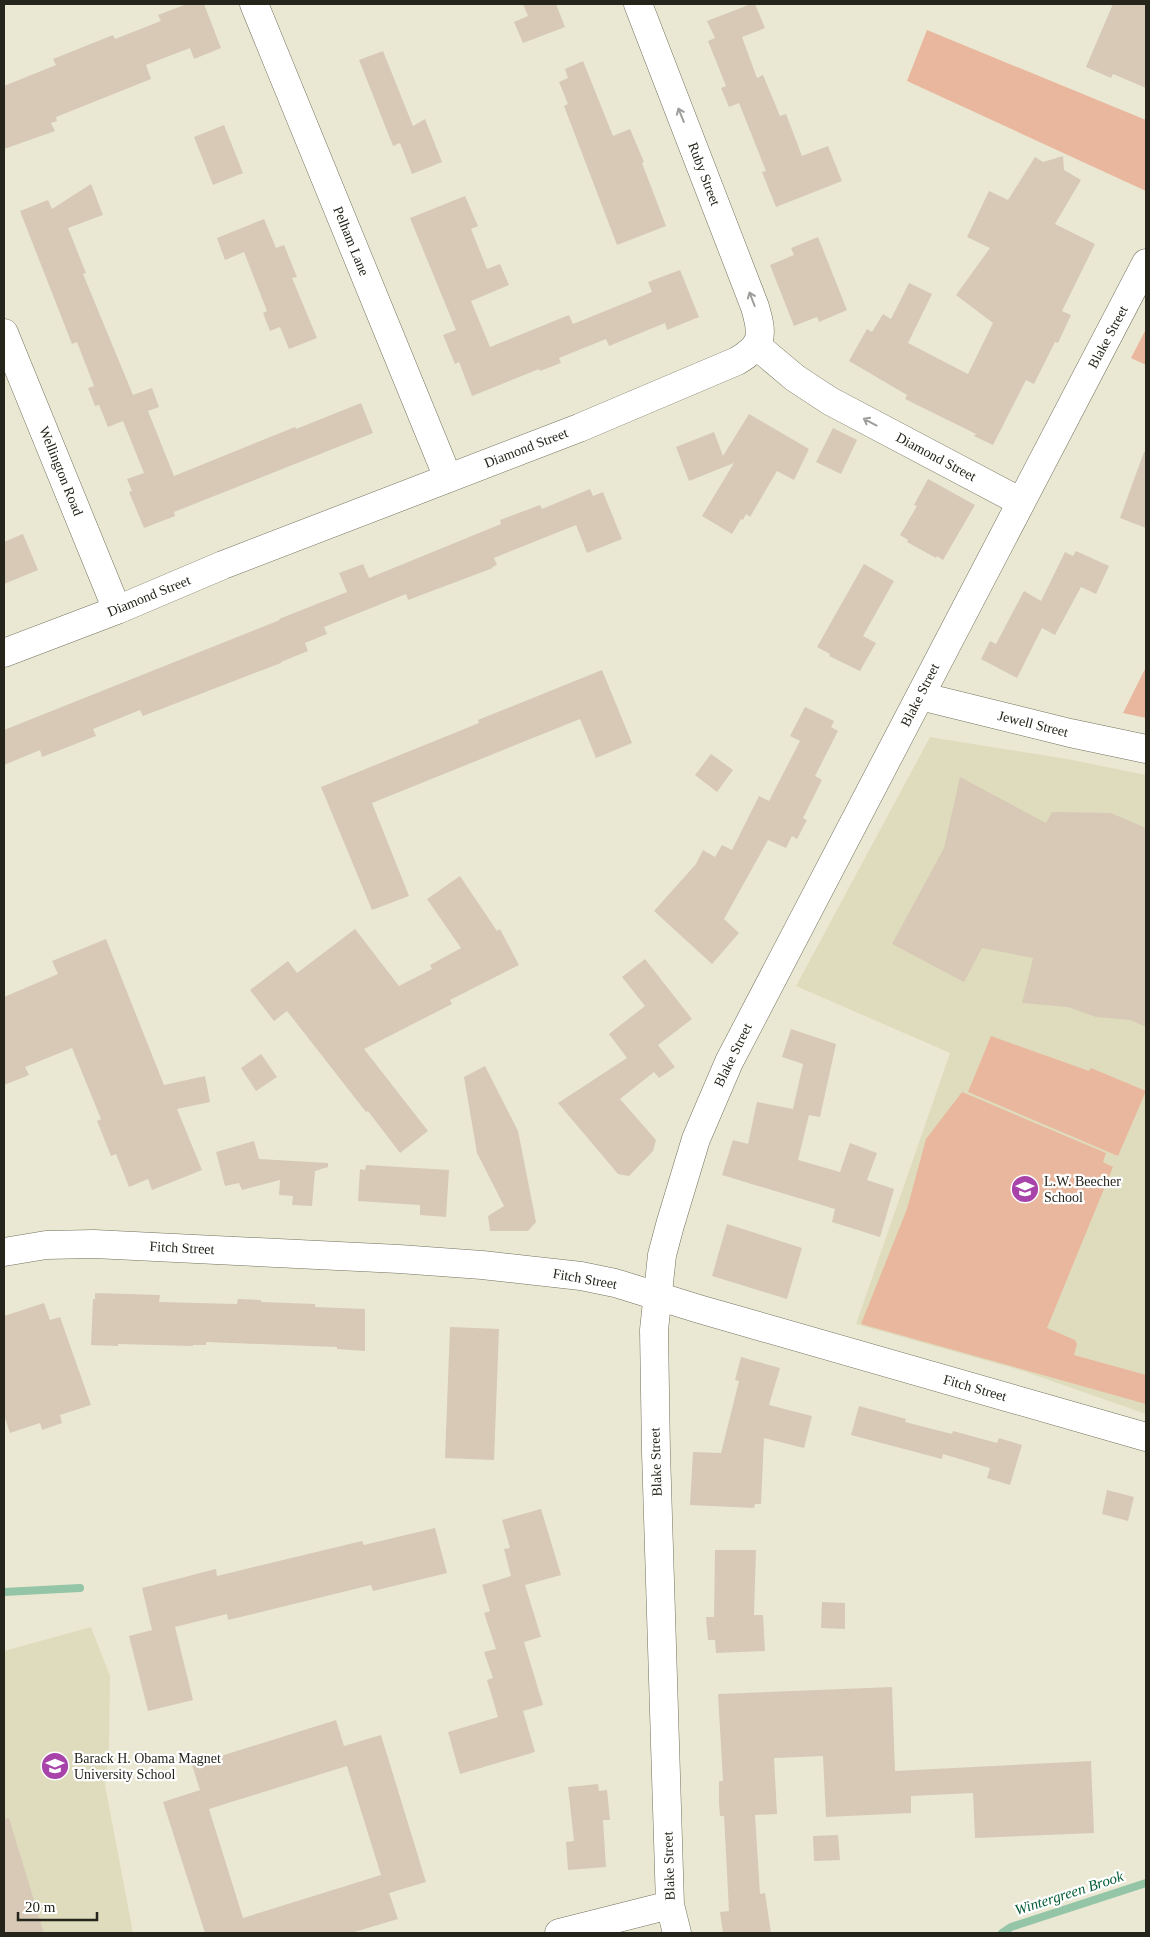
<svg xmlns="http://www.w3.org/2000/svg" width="1150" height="1937" font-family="Georgia,serif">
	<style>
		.built { fill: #dfdcbe }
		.green { fill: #e9b79d }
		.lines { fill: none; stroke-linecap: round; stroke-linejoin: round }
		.stream { stroke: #93c5a6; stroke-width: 8 }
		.building { fill: #d7c9b6; fill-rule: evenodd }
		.minor-casing { stroke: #73715d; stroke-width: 29 }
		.major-casing { stroke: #73715d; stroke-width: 29 }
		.minor { stroke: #fff; stroke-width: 28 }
		.major { stroke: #fff; stroke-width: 28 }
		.oneway { stroke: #9d9d99 }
		.labels { text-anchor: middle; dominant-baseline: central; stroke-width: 4.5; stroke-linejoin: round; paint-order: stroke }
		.street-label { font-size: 14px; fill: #26251c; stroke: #fff }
		.poi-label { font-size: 14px; fill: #26251c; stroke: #fff; text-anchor: start }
		.water-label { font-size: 15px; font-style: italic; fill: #045d36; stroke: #fff }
	</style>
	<rect width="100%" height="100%" fill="#eae8d2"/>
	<path class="built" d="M 930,737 L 1067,759 L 1146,775 L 1146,1414 L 1023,1371 L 856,1324 L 950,1053 L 796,986 Z
		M 91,1627 L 110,1676 L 109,1747 L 105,1785 L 133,1933 L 4,1933 L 4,1651 Z"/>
	<path class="green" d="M 927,30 L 1146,120 L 1146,191 L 907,81 Z
		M 1146,329 L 1146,365 L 1131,358 Z
		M 1146,667 L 1146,718 L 1123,713 Z
		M 991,1036 L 1089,1071 L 1091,1068 L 1146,1091 L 1118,1156 L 968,1092 Z
		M 962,1092 L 1106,1153 L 1103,1162 L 1113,1167 L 1047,1328 L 1075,1340 L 1077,1344 L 1074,1355 L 1146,1375 L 1146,1404 L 861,1324 L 907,1209 L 926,1139 Z"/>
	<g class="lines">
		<path class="stream" d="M 4,1592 L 80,1588
			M 1002,1933 L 1011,1927 L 1146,1883"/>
	</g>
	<path class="building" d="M 187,4 L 204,4 L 221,48 L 194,59 L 190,48 L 146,65 L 151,79 L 56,117 L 57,121 L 51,123 L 55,131 L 4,149 L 4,86 L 56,65 L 53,59 L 113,35 L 115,39 L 161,21 L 158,15 Z
		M 523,4 L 556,4 L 565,27 L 523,43 L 514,22 L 528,16 Z
		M 751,4 L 755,4 L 765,28 L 742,37 L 757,78 L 763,75 L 780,116 L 786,114 L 802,156 L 828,146 L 842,181 L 776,207 L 762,172 L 766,171 L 739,103 L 729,107 L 721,88 L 726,86 L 708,41 L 715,38 L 707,21 Z
		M 1113,4 L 1146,4 L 1146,88 L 1113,74 L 1111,78 L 1086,67 Z
		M 383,51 L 413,126 L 425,119 L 442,162 L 412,174 L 400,143 L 393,146 L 359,60 Z
		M 583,61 L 613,136 L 630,129 L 644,162 L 642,163 L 666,226 L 617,245 L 564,106 L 568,104 L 559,82 L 568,78 L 565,69 Z
		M 224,125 L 243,173 L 213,185 L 194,137 Z
		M 1063,156 L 1064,170 L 1081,180 L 1055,224 L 1095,244 L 1062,311 L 1071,315 L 1058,343 L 1055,342 L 1034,384 L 1026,380 L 993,445 L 974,436 L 976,434 L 905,399 L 907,395 L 849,361 L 867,329 L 872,332 L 883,314 L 891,319 L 909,283 L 932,294 L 908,343 L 968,374 L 993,323 L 956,295 L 990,248 L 967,237 L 989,191 L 1008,200 L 1035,157 L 1043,162 Z
		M 91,184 L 103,215 L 68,228 L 86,273 L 83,274 L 133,395 L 152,388 L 159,407 L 148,411 L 174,476 L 295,427 L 296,429 L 361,403 L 373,433 L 174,512 L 175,516 L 144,528 L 129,492 L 132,491 L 127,479 L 144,473 L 123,421 L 108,427 L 99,405 L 95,406 L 88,388 L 94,386 L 77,342 L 72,344 L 20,211 L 48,200 L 52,209 Z
		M 465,196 L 478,226 L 471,229 L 487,269 L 500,264 L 509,285 L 471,301 L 490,347 L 569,315 L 573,324 L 652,292 L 648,282 L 680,270 L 699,317 L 667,330 L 665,323 L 609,346 L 606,339 L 559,358 L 561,363 L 540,371 L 539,369 L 472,396 L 459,362 L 455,364 L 443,335 L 456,330 L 410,218 Z
		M 264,219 L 276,248 L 284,245 L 297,277 L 292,278 L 317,338 L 289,349 L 280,327 L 270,331 L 263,313 L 267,311 L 244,252 L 225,260 L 217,238 Z
		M 818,237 L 847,310 L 819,322 L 817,317 L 794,326 L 770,265 L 794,255 L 791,248 Z
		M 749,414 L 809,449 L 794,480 L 777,471 L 750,517 L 746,514 L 743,520 L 741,519 L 732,534 L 702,516 L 734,463 L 689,481 L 676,447 L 714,432 L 723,456 Z
		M 833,428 L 857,440 L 841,474 L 816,462 Z
		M 1144,452 L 1146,452 L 1146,528 L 1120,518 Z
		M 928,479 L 975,505 L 943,560 L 937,556 L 936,558 L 907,542 L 908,540 L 900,535 L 917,506 L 914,505 Z
		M 590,489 L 593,496 L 603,492 L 622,539 L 587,553 L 576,525 L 494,558 L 497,565 L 492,567 L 493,568 L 408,600 L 406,594 L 324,627 L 327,634 L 305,643 L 308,651 L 281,662 L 281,663 L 143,716 L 140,710 L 93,729 L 96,736 L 42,757 L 40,750 L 4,765 L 4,730 L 280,620 L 279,619 L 347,592 L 339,573 L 363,564 L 369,578 L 501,524 L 500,520 L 540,505 L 542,509 Z
		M 23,534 L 38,570 L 4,584 L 4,542 Z
		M 1076,551 L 1109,566 L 1096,594 L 1081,587 L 1055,635 L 1042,628 L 1017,678 L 981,659 L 990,641 L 996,644 L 1024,591 L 1041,601 L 1065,552 L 1073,556 Z
		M 864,564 L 894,581 L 863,636 L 876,643 L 860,671 L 829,656 L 830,654 L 817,647 Z
		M 602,670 L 632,743 L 596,758 L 580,719 L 372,803 L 409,896 L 372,910 L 321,787 L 479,723 L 478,720 Z
		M 805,707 L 834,721 L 831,727 L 838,731 L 815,776 L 822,780 L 803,818 L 807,820 L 797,839 L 792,836 L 786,848 L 768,840 L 724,919 L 739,933 L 712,964 L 654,911 L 696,864 L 703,850 L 715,857 L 722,845 L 732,850 L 759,796 L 769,801 L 800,741 L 790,736 Z
		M 711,754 L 733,770 L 717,792 L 695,775 Z
		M 960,777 L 1046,823 L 1052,812 L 1111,813 L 1146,828 L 1146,1027 L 1130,1020 L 1096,1017 L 1068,1007 L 1022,1003 L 1033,958 L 982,948 L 964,982 L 892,944 L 944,848 Z
		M 460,876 L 497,931 L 500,929 L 519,965 L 450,1000 L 452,1004 L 364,1049 L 428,1131 L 400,1153 L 368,1111 L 366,1112 L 287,1011 L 274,1021 L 250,990 L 288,961 L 297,973 L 355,929 L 399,986 L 432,969 L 430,965 L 461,948 L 427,899 Z
		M 106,939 L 164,1085 L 205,1076 L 210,1102 L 177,1109 L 202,1170 L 152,1190 L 148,1179 L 129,1187 L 116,1154 L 111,1156 L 97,1121 L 101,1119 L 72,1048 L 25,1067 L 29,1075 L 4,1085 L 4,997 L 58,974 L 52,961 Z
		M 645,959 L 692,1019 L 658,1045 L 675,1067 L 659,1078 L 654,1072 L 620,1099 L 656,1140 L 653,1151 L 629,1176 L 618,1174 L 558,1103 L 627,1058 L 609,1034 L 645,1006 L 622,977 Z
		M 791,1029 L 836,1044 L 820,1117 L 809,1115 L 798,1160 L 840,1172 L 850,1143 L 877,1153 L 867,1180 L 894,1189 L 880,1237 L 832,1222 L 835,1209 L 722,1175 L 733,1140 L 748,1144 L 757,1102 L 793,1109 L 803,1064 L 782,1057 Z
		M 261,1054 L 277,1077 L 256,1091 L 241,1068 Z
		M 485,1066 L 518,1131 L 536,1222 L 528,1231 L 490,1231 L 488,1216 L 504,1206 L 477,1153 L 464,1077 Z
		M 254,1141 L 259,1159 L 328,1163 L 328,1167 L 315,1171 L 312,1206 L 292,1205 L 293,1196 L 279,1195 L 280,1180 L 242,1190 L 239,1183 L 225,1186 L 216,1152 Z
		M 366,1165 L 449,1170 L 446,1217 L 420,1215 L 420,1205 L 358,1201 L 360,1169 L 365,1170 Z
		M 727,1224 L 802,1248 L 787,1299 L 712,1276 Z
		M 95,1293 L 160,1295 L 159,1302 L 237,1304 L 238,1299 L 261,1300 L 261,1302 L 315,1304 L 315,1307 L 365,1309 L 365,1351 L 337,1349 L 337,1347 L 206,1342 L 206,1345 L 193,1345 L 193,1346 L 118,1344 L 118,1346 L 91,1345 L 93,1299 L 95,1299 Z
		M 44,1303 L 50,1320 L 60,1317 L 91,1405 L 60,1415 L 62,1423 L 42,1430 L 40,1423 L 10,1433 L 4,1415 L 4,1316 Z
		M 450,1327 L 499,1329 L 494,1460 L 445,1458 Z
		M 741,1357 L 780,1368 L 769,1405 L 812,1416 L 804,1448 L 764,1438 L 761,1504 L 755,1504 L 754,1508 L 690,1505 L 693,1452 L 721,1453 L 739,1381 L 735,1380 Z
		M 859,1406 L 906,1419 L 905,1422 L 952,1434 L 953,1431 L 997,1443 L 999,1438 L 1022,1445 L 1010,1485 L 987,1478 L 990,1468 L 943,1454 L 942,1459 L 851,1435 Z
		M 1107,1490 L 1134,1497 L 1128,1521 L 1102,1514 Z
		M 541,1509 L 561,1575 L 525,1585 L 541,1637 L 524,1642 L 543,1705 L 523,1711 L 535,1752 L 460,1774 L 448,1732 L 498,1717 L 487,1680 L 493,1678 L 484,1652 L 496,1649 L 484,1613 L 490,1611 L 482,1585 L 511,1576 L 504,1549 L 510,1548 L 502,1520 Z
		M 435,1528 L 447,1573 L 373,1591 L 371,1585 L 228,1620 L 227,1614 L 175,1627 L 193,1700 L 148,1711 L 129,1636 L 152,1630 L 142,1588 L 216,1569 L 217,1576 L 362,1541 L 364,1545 Z
		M 715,1550 L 756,1550 L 754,1615 L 763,1615 L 765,1651 L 716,1653 L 715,1640 L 708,1640 L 706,1617 L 714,1617 Z
		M 822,1602 L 845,1603 L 845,1629 L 821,1628 Z
		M 892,1687 L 895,1771 L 1091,1761 L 1094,1833 L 975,1838 L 973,1793 L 911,1796 L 911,1813 L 826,1817 L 823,1756 L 774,1758 L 777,1814 L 755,1815 L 760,1894 L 765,1893 L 771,1933 L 723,1933 L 720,1912 L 729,1911 L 724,1816 L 720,1816 L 719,1803 L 719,1781 L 723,1781 L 718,1694 Z
		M 336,1720 L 344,1746 L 381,1735 L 426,1882 L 389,1893 L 398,1919 L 351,1933 L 205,1933 L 163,1802 L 200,1790 L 192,1765 ZM 347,1766 L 381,1875 L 243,1918 L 209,1809 Z
		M 598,1784 L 599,1791 L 607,1790 L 610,1820 L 603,1820 L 606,1867 L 568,1870 L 566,1842 L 574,1841 L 568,1787 Z
		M 9,1818 L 44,1933 L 4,1933 L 4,1819 Z
		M 838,1835 L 840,1860 L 814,1861 L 813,1836 Z"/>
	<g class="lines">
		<defs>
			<path id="minor" d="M 254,4 L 448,478
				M 4,333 L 117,610
				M 757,346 L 795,378 L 830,401 L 1021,502
				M 4,653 L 117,610 L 223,565 L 579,428 L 737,361 C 764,345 763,335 755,307 L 638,4
				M 920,696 L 1070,733 L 1146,749
				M 559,1933 L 670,1905
				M 677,1933 L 670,1905 L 656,1452 L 654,1330 L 662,1255 L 670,1225 L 696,1139 L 729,1062 L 1146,263"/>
			<path id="major" d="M 4,1252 L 46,1245 L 94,1244 L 399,1259 L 482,1265 L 581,1276 L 615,1283 L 699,1309 L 1146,1437"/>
		</defs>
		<use href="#minor" class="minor-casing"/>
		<use href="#major" class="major-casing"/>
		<use href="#minor" class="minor"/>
		<use href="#major" class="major"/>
	</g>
	<defs><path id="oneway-shaft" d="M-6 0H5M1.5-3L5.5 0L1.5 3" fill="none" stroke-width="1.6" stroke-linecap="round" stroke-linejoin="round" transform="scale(1.25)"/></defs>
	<g class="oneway">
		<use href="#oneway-shaft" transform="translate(681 115) rotate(-112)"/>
		<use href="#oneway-shaft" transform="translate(752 299) rotate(-111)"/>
		<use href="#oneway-shaft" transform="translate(870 422) rotate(-152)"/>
	</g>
	<defs>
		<symbol id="school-disc" viewBox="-11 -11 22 22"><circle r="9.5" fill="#a743a9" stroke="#fff"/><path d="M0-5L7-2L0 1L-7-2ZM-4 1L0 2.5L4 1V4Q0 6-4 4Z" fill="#fff"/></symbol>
	</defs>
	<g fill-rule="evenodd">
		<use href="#school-disc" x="1009" y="1173" width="32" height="32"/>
		<use href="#school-disc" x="39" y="1750" width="32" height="32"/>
	</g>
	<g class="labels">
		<g class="street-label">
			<text transform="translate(704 174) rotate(69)">Ruby Street</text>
			<text transform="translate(351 241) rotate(68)">Pelham Lane</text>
			<text transform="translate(1108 337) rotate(-62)">Blake Street</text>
			<text transform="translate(526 448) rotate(-21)">Diamond Street</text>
			<text transform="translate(936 457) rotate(28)">Diamond Street</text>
			<text transform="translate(61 471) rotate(68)">Wellington Road</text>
			<text transform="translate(149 596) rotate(-22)">Diamond Street</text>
			<text transform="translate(920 695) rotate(-63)">Blake Street</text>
			<text transform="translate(1033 724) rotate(14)">Jewell Street</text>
			<text transform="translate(733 1055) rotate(-64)">Blake Street</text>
			<text transform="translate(182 1248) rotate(3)">Fitch Street</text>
			<text transform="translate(585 1279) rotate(10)">Fitch Street</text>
			<text transform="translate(975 1388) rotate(16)">Fitch Street</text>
			<text transform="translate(656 1462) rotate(-92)">Blake Street</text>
			<text transform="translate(669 1866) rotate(-92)">Blake Street</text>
		</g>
		<g class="poi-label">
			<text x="1044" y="1181">L.W. Beecher<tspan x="1044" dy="16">School</tspan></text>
			<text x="74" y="1758">Barack H. Obama Magnet<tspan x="74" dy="16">University School</tspan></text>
		</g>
		<g class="water-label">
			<text transform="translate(1069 1893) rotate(-18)">Wintergreen Brook</text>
		</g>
	</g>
	<rect width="1150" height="1937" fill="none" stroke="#26251c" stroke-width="10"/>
	<path d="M18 1912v8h79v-8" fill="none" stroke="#26251c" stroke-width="2.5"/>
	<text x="25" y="1912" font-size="15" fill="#26251c" stroke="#ffffff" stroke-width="4" paint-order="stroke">20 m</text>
</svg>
